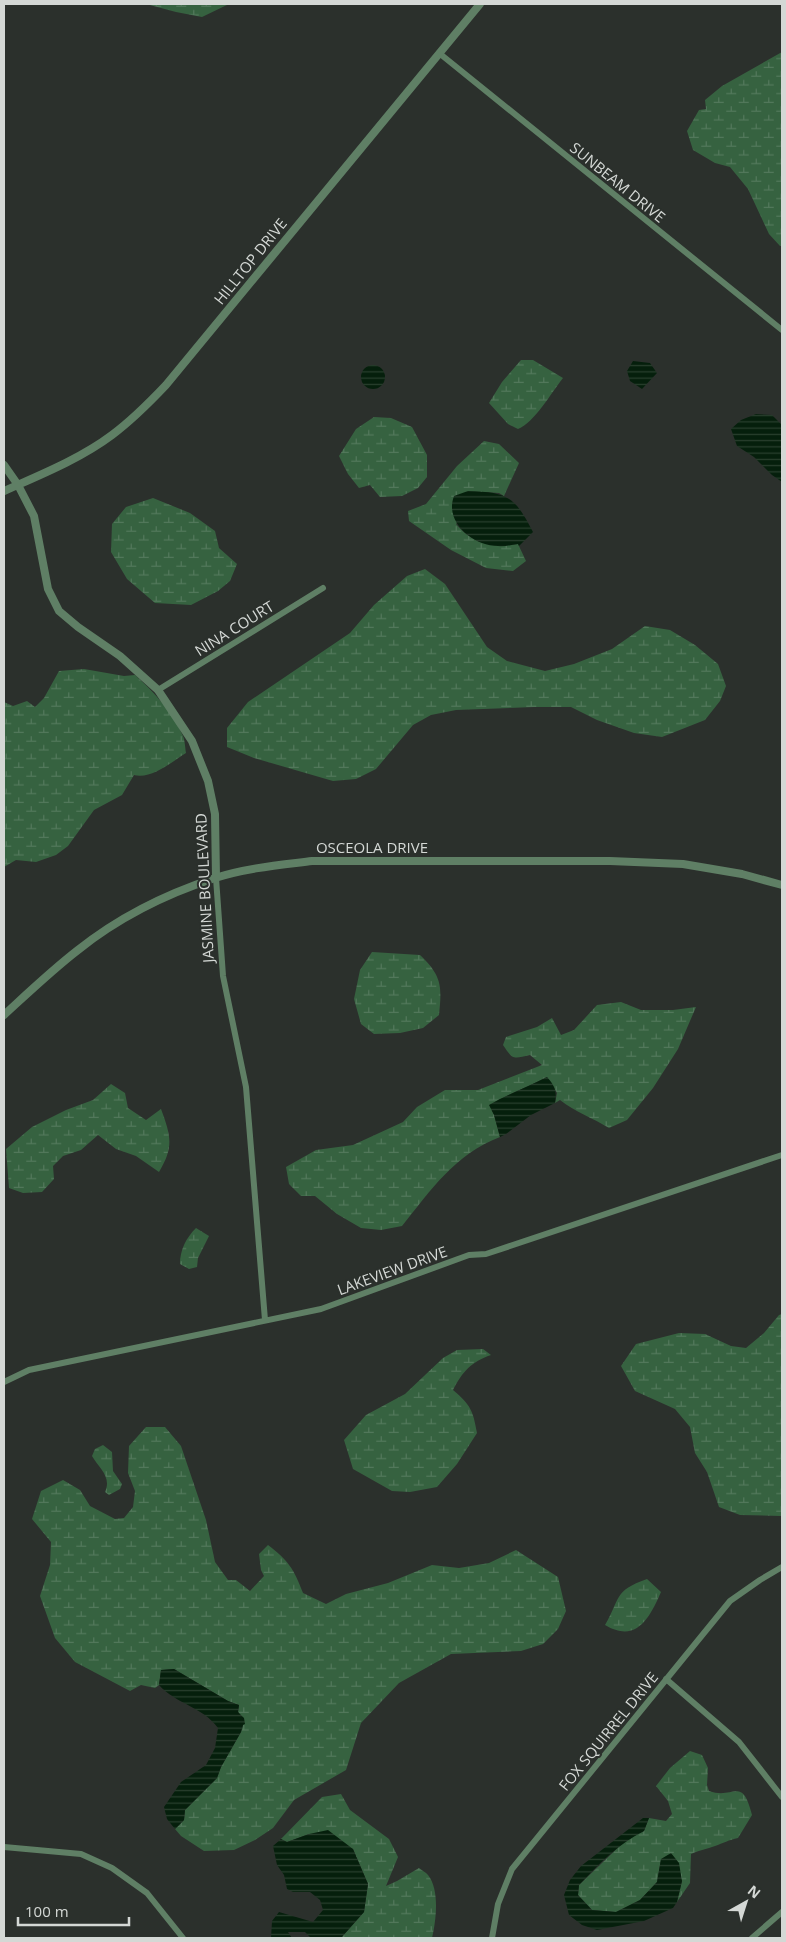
<svg xmlns="http://www.w3.org/2000/svg" width="786" height="1942" font-family="'Open Sans',sans-serif">
	<style>
		.wetland { fill: url(#wetland-marsh) }
		.water { fill: url(#water-rules) }
		.lines { fill: none; stroke-linecap: round; stroke-linejoin: round }
		.minor { stroke: #5f7f65; stroke-width: 6 }
		.tertiary { stroke: #5f7f65; stroke-width: 8 }
		.labels { text-anchor: middle; dominant-baseline: central; stroke-width: 4; stroke-linejoin: round; paint-order: stroke }
		.street-label { font-size: 15px; fill: #d4d8d5; stroke: #2b302c }
	</style>
	<defs>
		<pattern id="wetland-marsh" width="20" height="14" patternUnits="userSpaceOnUse" patternTransform="scale(1.25)"><rect width="20" height="14" fill="#366240"/><path d="M1 5h8M5 5V1M11 12h8M15 12V8" fill="none" stroke="#52785b"/></pattern>
		<pattern id="water-rules" width="6" height="5" patternUnits="userSpaceOnUse" patternTransform="scale(1.25)"><rect width="6" height="5" fill="#051f0c"/><path d="M0 2.5h6" fill="none" stroke="#293f2e"/></pattern>
	</defs>
	<rect width="100%" height="100%" fill="#2b302c"/>
	<path class="wetland" d="M 146,4 L 229,4 L 202,17 L 176,12 Z
		M 782,52 L 782,246 L 780,246 L 769,234 L 748,189 L 730,167 L 715,163 L 693,150 L 687,131 L 699,110 L 706,109 L 705,100 L 722,86 Z
		M 521,360 L 533,360 L 563,378 C 551,393 535,422 518,429 L 508,424 L 489,403 L 502,382 Z
		M 374,417 L 391,418 L 412,427 L 427,455 L 427,477 L 418,488 L 402,496 L 380,497 L 370,485 L 359,488 L 348,474 L 339,456 L 356,429 Z
		M 484,441 L 499,444 L 519,463 L 504,496 L 499,493 L 484,492 L 456,524 C 474,545 492,547 518,544 L 526,561 L 513,571 L 486,568 L 451,550 L 409,521 L 408,511 L 426,504 L 457,466 Z
		M 153,498 L 190,513 L 215,531 L 219,548 L 237,564 L 230,581 L 218,591 L 191,605 L 155,603 L 127,579 L 111,552 L 112,524 L 126,507 Z
		M 425,569 L 445,584 L 487,647 L 507,661 L 545,671 L 574,664 L 612,649 L 645,626 L 670,630 L 695,645 L 718,664 L 726,686 L 720,701 L 705,720 L 662,737 L 634,733 L 597,720 L 571,707 L 534,707 L 456,710 L 431,715 L 413,725 L 376,769 L 356,779 L 333,781 L 254,758 L 227,747 L 227,728 L 248,702 L 350,633 L 374,605 L 407,576 Z
		M 84,669 L 124,676 L 135,675 C 153,691 172,711 182,734 C 185,739 185,747 186,753 C 173,761 151,780 134,775 L 122,795 L 94,810 L 68,846 L 56,855 L 36,862 L 16,860 L 4,867 L 4,702 L 13,706 L 27,701 L 35,707 L 44,698 L 59,671 Z
		M 372,952 L 420,955 C 442,976 442,986 439,1015 L 423,1028 L 400,1033 L 374,1034 L 361,1024 L 354,999 L 360,970 Z
		M 621,1002 L 641,1010 L 673,1010 L 696,1007 L 678,1049 L 653,1088 L 627,1120 L 609,1128 C 593,1118 575,1112 560,1100 L 555,1103 L 557,1093 L 547,1077 C 528,1087 508,1094 490,1105 L 494,1115 L 500,1137 C 455,1154 431,1190 402,1226 L 381,1230 L 361,1228 L 337,1214 L 315,1196 L 301,1196 L 289,1184 L 286,1167 L 316,1150 L 353,1145 L 403,1122 L 417,1107 L 445,1090 L 478,1090 L 542,1065 L 530,1055 C 513,1059 513,1060 503,1045 L 506,1037 L 537,1027 L 552,1018 L 561,1035 L 574,1030 L 597,1005 Z
		M 111,1084 L 125,1093 L 128,1108 L 146,1120 L 161,1109 C 171,1136 174,1147 159,1172 L 136,1156 L 116,1149 L 98,1135 L 81,1150 L 63,1156 L 53,1166 L 54,1179 L 42,1192 L 23,1193 L 9,1188 L 6,1149 L 32,1127 L 66,1110 L 93,1100 Z
		M 196,1228 L 209,1236 L 198,1258 L 197,1267 L 189,1269 L 180,1264 C 180,1250 186,1238 196,1228 Z
		M 782,1314 L 782,1516 L 740,1515 L 719,1507 L 707,1472 L 695,1453 L 690,1427 L 675,1409 L 635,1391 L 621,1366 L 636,1344 L 679,1333 L 705,1334 L 731,1346 L 746,1348 L 764,1333 L 779,1315 Z
		M 483,1349 L 491,1355 C 471,1362 463,1371 453,1390 C 471,1405 473,1411 477,1433 L 457,1464 L 437,1487 L 410,1492 L 392,1491 L 353,1469 L 344,1440 L 366,1415 L 405,1394 L 443,1358 L 457,1350 Z
		M 146,1427 L 165,1427 L 181,1446 L 206,1520 L 215,1562 L 228,1580 L 236,1580 L 250,1591 L 264,1576 L 261,1570 L 259,1554 L 268,1545 C 288,1560 294,1569 303,1593 L 326,1604 L 346,1594 L 388,1583 L 432,1565 L 459,1568 L 489,1563 L 516,1550 L 558,1577 L 566,1611 L 558,1629 L 543,1644 L 521,1651 L 451,1654 L 399,1683 L 361,1723 L 346,1770 L 294,1800 L 273,1828 L 255,1840 L 234,1850 L 204,1851 L 181,1836 L 175,1829 L 184,1820 L 185,1810 L 217,1778 L 221,1767 L 241,1732 L 243,1725 L 241,1716 L 238,1712 L 239,1705 L 228,1701 L 174,1669 L 161,1670 L 159,1685 L 155,1688 L 141,1685 L 130,1691 L 75,1662 L 55,1638 L 40,1596 L 50,1565 L 51,1542 L 32,1519 L 41,1491 L 63,1480 L 80,1490 L 90,1506 L 115,1519 L 124,1518 L 133,1507 L 135,1491 L 128,1473 L 129,1446 Z
		M 103,1445 L 112,1452 L 113,1471 L 122,1484 L 120,1489 L 109,1495 L 105,1492 C 112,1477 99,1468 92,1456 L 95,1449 Z
		M 647,1579 L 661,1592 C 650,1617 637,1644 605,1625 C 621,1598 613,1591 647,1579 Z
		M 690,1751 L 702,1755 L 708,1768 L 707,1785 L 709,1791 C 734,1800 742,1775 752,1815 L 738,1838 C 729,1840 723,1843 715,1846 C 707,1849 699,1850 691,1854 L 690,1883 L 677,1902 L 682,1881 L 661,1859 L 657,1882 L 640,1900 L 616,1912 L 592,1910 L 578,1895 L 579,1885 L 627,1839 L 644,1831 L 649,1818 L 666,1821 L 672,1814 L 668,1801 L 656,1786 L 670,1768 Z
		M 341,1794 L 350,1810 L 389,1839 L 398,1857 L 386,1886 L 397,1881 L 419,1868 C 421,1870 426,1872 428,1875 C 440,1890 436,1921 432,1938 L 341,1938 L 364,1912 L 368,1884 L 353,1849 L 309,1834 L 287,1842 L 281,1839 L 322,1797 Z"/>
	<path class="water" d="M 633,361 L 650,363 L 657,373 L 642,389 L 630,381 L 627,371 Z
		M361 377a12 12 0 1 1 24 0a12 12 0 1 1-24 0Z
		M 756,414 L 772,415 L 782,425 L 782,482 L 772,475 L 754,457 L 737,446 L 731,429 L 741,420 Z
		M 468,491 C 508,492 515,497 533,532 L 519,546 L 518,544 C 511,545 504,547 498,546 C 473,546 444,522 454,496 Z
		M 547,1077 C 555,1086 557,1091 555,1103 L 531,1115 L 506,1134 L 500,1137 L 494,1115 L 489,1105 C 508,1094 528,1087 547,1077 Z
		M 174,1669 L 228,1701 L 239,1705 L 238,1712 L 244,1718 L 245,1724 L 243,1725 L 241,1732 L 221,1767 L 217,1778 L 185,1810 L 184,1820 L 175,1829 L 167,1819 L 164,1807 L 181,1782 L 206,1765 L 215,1748 L 218,1728 C 203,1707 176,1704 159,1685 L 161,1670 Z
		M 643,1818 L 649,1818 L 644,1831 C 618,1844 599,1864 579,1885 L 578,1895 L 592,1910 L 616,1912 L 640,1900 L 657,1882 L 661,1859 L 671,1853 L 679,1863 L 682,1881 L 677,1902 L 673,1908 L 644,1921 L 597,1930 L 582,1925 L 569,1915 L 564,1895 L 570,1880 L 581,1866 Z
		M 328,1830 L 353,1849 L 368,1884 L 364,1912 L 341,1938 L 311,1938 L 305,1932 L 288,1932 L 292,1938 L 271,1938 L 272,1921 L 279,1912 L 313,1922 L 323,1910 L 320,1900 L 310,1892 L 293,1892 L 287,1889 L 284,1875 L 277,1865 L 273,1846 L 281,1839 L 287,1842 L 309,1834 Z"/>
	<g class="lines">
		<path class="minor" d="M 439,53 L 782,330
			M 158,690 L 323,588
			M 216,878 L 223,976 L 246,1087 L 265,1320
			M 4,1382 L 29,1370 L 321,1309 L 469,1255 L 486,1254 L 782,1155
			M 666,1679 L 739,1742 L 782,1797
			M 4,1847 L 81,1854 L 112,1868 L 147,1893 L 183,1938
			M 492,1938 L 498,1904 L 512,1869 L 730,1601 L 760,1580 L 782,1567
			M 752,1938 L 782,1912"/>
		<path class="tertiary" d="M 4,465 L 18,485 L 34,516 L 48,589 L 59,611 L 78,627 L 120,656 L 158,690 L 192,741 L 208,781 L 215,814 L 216,878
			M 4,491 C 40,475 80,459 112,435 C 132,420 149,403 166,385 L 480,4
			M 4,1015 C 28,993 52,970 78,950 C 118,918 166,894 215,878 C 246,868 280,865 312,861 L 610,861 L 683,864 L 742,874 L 782,885"/>
	</g>
	<g class="labels">
		<g class="street-label">
			<text transform="translate(618 182) rotate(39)">SUNBEAM DRIVE</text>
			<text transform="translate(250 261) rotate(-51)">HILLTOP DRIVE</text>
			<text transform="translate(234 628) rotate(-32)">NINA COURT</text>
			<text x="372" y="847">OSCEOLA DRIVE</text>
			<text transform="translate(204 888) rotate(-93)">JASMINE BOULEVARD</text>
			<text transform="translate(392 1270) rotate(-20)">LAKEVIEW DRIVE</text>
			<text transform="translate(608 1731) rotate(-51)">FOX SQUIRREL DRIVE</text>
		</g>
	</g>
	<rect width="786" height="1942" fill="none" stroke="#d4d8d5" stroke-width="10"/>
	<g transform="translate(746 1902) rotate(39)" stroke="#2b302c" stroke-width="4" paint-order="stroke">
	<path d="M0-4L9 19L0 12L-9 19Z" fill="#d4d8d5"/>
	<text y="-8" font-size="14" font-weight="bold" text-anchor="middle" fill="#d4d8d5">N</text>
	</g>
	<path d="M18 1917v8h111v-8" fill="none" stroke="#d4d8d5" stroke-width="2.5"/>
	<text x="25" y="1917" font-size="15" fill="#d4d8d5" stroke="#2b302c" stroke-width="4" paint-order="stroke">100 m</text>
</svg>
